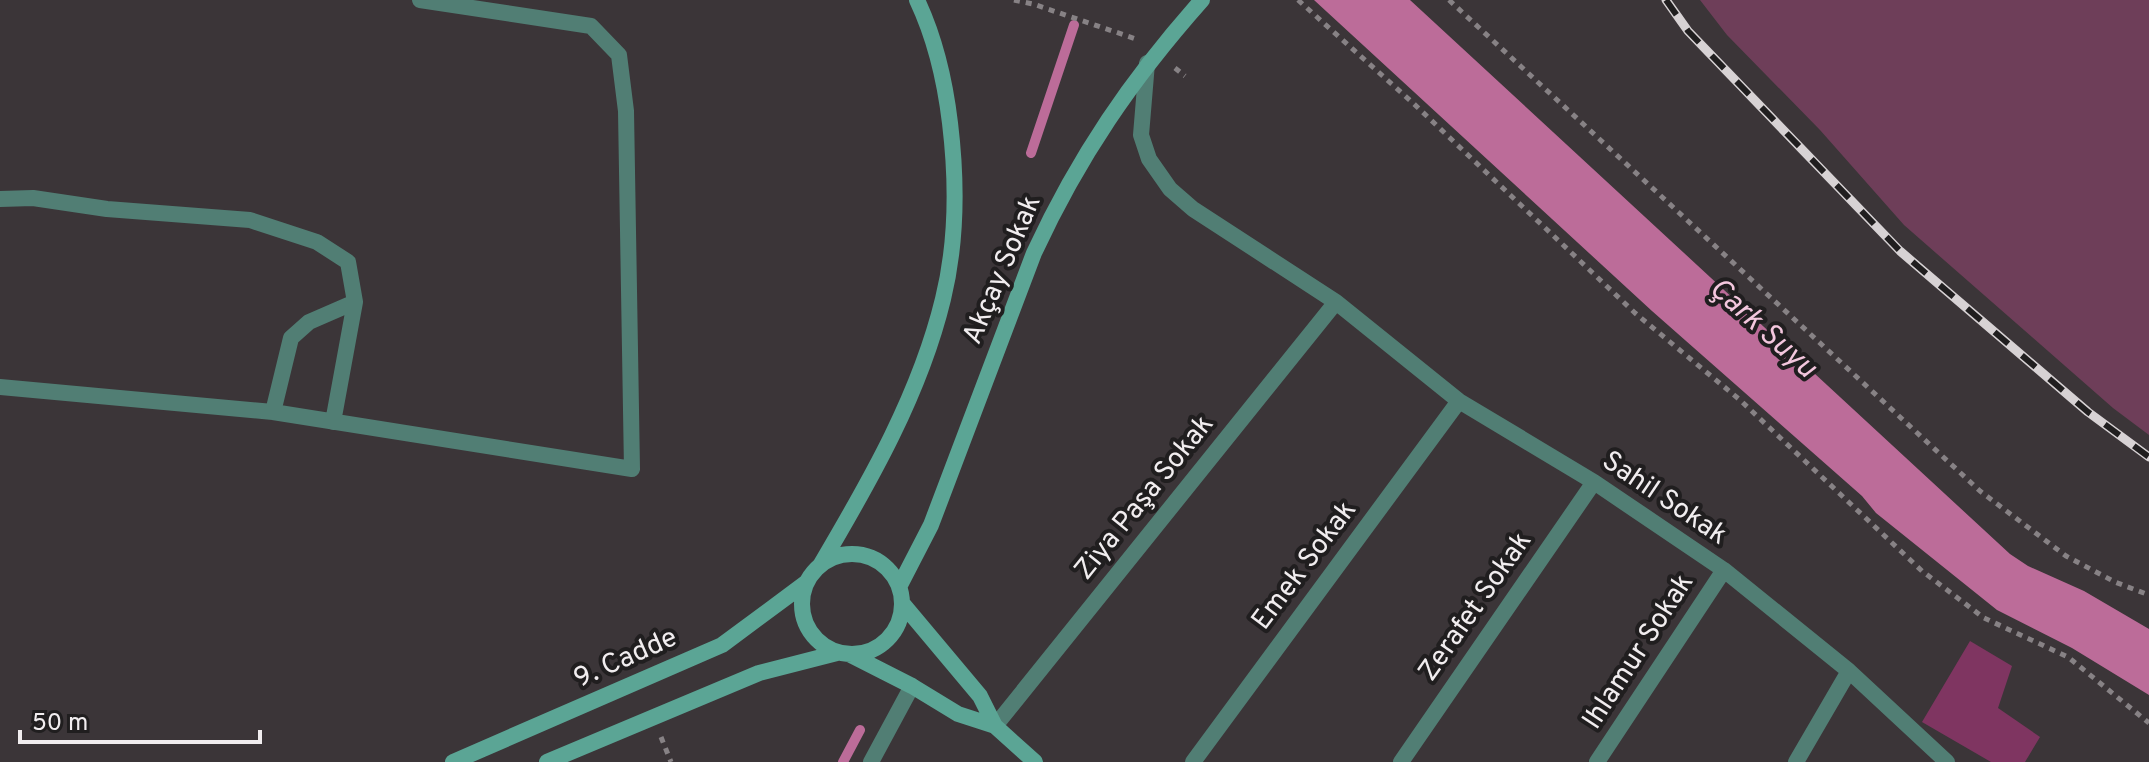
<svg xmlns="http://www.w3.org/2000/svg" width="2149" height="762" font-family="Overpass,sans-serif">
	<style>
		.green { fill: #6e3e59 }
		.water { fill: #bc6c99 }
		.lines { fill: none; stroke-linecap: round; stroke-linejoin: round }
		.stream { stroke: #bc6c99; stroke-width: 10 }
		.building { fill: #7f3561 }
		.path { stroke: #878285; stroke-width: 5; stroke-dasharray: 6 6; stroke-linecap: butt }
		.street { stroke: #517e74; stroke-width: 16 }
		.secondary { stroke: #5ba595; stroke-width: 16 }
		.rail-casing { stroke: #d7d2d4; stroke-width: 9 }
		.rail { stroke: #201e1f; stroke-width: 6; stroke-dasharray: 18; stroke-linecap: butt }
		.labels { text-anchor: middle; dominant-baseline: central; stroke-width: 8; stroke-linejoin: round; paint-order: stroke }
		.street-label { font-size: 28px; fill: #f1edef; stroke: #201e1f }
		.water-label { font-size: 30px; font-style: italic; fill: #f4c7de; stroke: #201e1f }
	</style>
	<rect width="100%" height="100%" fill="#3b3538"/>
	<path class="green" d="M 1700,0 L 2149,0 L 2149,435 L 2113,408 L 1904,225 L 1820,130 L 1727,35 Z"/>
	<path class="water" d="M 1314,0 L 1410,0 L 2010,554 L 2028,566 L 2084,591 L 2149,629 L 2149,695 L 2072,648 L 1997,610 L 1876,513 L 1862,496 L 1652,311 Z"/>
	<g class="lines">
		<path class="stream" d="M 1031,153 L 1074,25
			M 843,762 L 860,730"/>
	</g>
	<path class="building" d="M 1970,641 L 2012,666 L 1998,708 L 2040,737 L 2025,762 L 1991,762 L 1922,722 Z"/>
	<g class="lines">
		<path class="path" d="M 1014,0 L 1033,4 L 1139,40
			M 1298,0 L 1413,103 L 1635,313 L 1740,400 L 1922,571 L 1984,618 L 2068,657 L 2149,723
			M 1449,0 L 1980,491 L 2066,556 L 2115,582 L 2149,595
			M 1175,68 L 1185,76
			M 661,737 L 671,762"/>
		<path class="street" d="M 1147,63 L 1141,135 L 1149,159 L 1170,189 L 1193,209 L 1336,302 L 1459,401 L 1594,482 L 1724,570 L 1849,671 L 1947,762
			M 0,199 L 33,198 L 107,209 L 250,220 L 317,242 L 348,262 L 355,302 L 333,422
			M 0,387 L 273,412 L 632,469 L 626,111 L 619,55 L 591,26 L 420,0
			M 273,412 L 291,338 L 309,322 L 355,302
			M 995,726 L 1336,302
			M 871,762 L 912,686
			M 1193,762 L 1459,401
			M 1401,762 L 1594,482
			M 1597,762 L 1724,570
			M 1796,762 L 1849,671"/>
		<path class="secondary" d="M802 604a50 50 0 1 1 100 0a50 50 0 1 1-100 0Z
			M 821,564 C 870,481 920,394 943,299 C 957,242 957,181 950,123 C 945,81 935,38 917,0
			M 899,587 L 931,525 L 1034,253 C 1079,156 1131,80 1202,0
			M 902,603 L 980,696 L 995,726
			M 851,655 L 912,686 L 958,714 L 995,726 L 1035,762
			M 453,762 L 722,645 L 807,582
			M 547,762 L 759,673 L 837,653"/>
		<defs>
			<path id="rail" d="M 1666,0 L 1688,31 L 1900,251 L 2088,412 L 2149,457"/>
		</defs>
		<use href="#rail" class="rail-casing"/>
		<use href="#rail" class="rail"/>
	</g>
	<g class="labels">
		<g class="street-label">
			<text transform="translate(1003 270) rotate(-67)">Akçay Sokak</text>
			<text transform="translate(1145 498) rotate(-51)">Ziya Paşa Sokak</text>
			<text transform="translate(1664 499) rotate(34)">Sahil Sokak</text>
			<text transform="translate(1305 566) rotate(-53)">Emek Sokak</text>
			<text transform="translate(1476 607) rotate(-55)">Zerafet Sokak</text>
			<text transform="translate(1639 652) rotate(-57)">Ihlamur Sokak</text>
			<text transform="translate(626 659) rotate(-24)">9. Cadde</text>
		</g>
		<g class="water-label">
			<text transform="translate(1762 329) rotate(42)">Çark Suyu</text>
		</g>
	</g>
	<path d="M20 730v12h240v-12" fill="none" stroke="#f1edef" stroke-width="4"/>
	<text x="32" y="730" font-size="24" fill="#f1edef" stroke="#201e1f" stroke-width="6" paint-order="stroke">50 m</text>
</svg>
